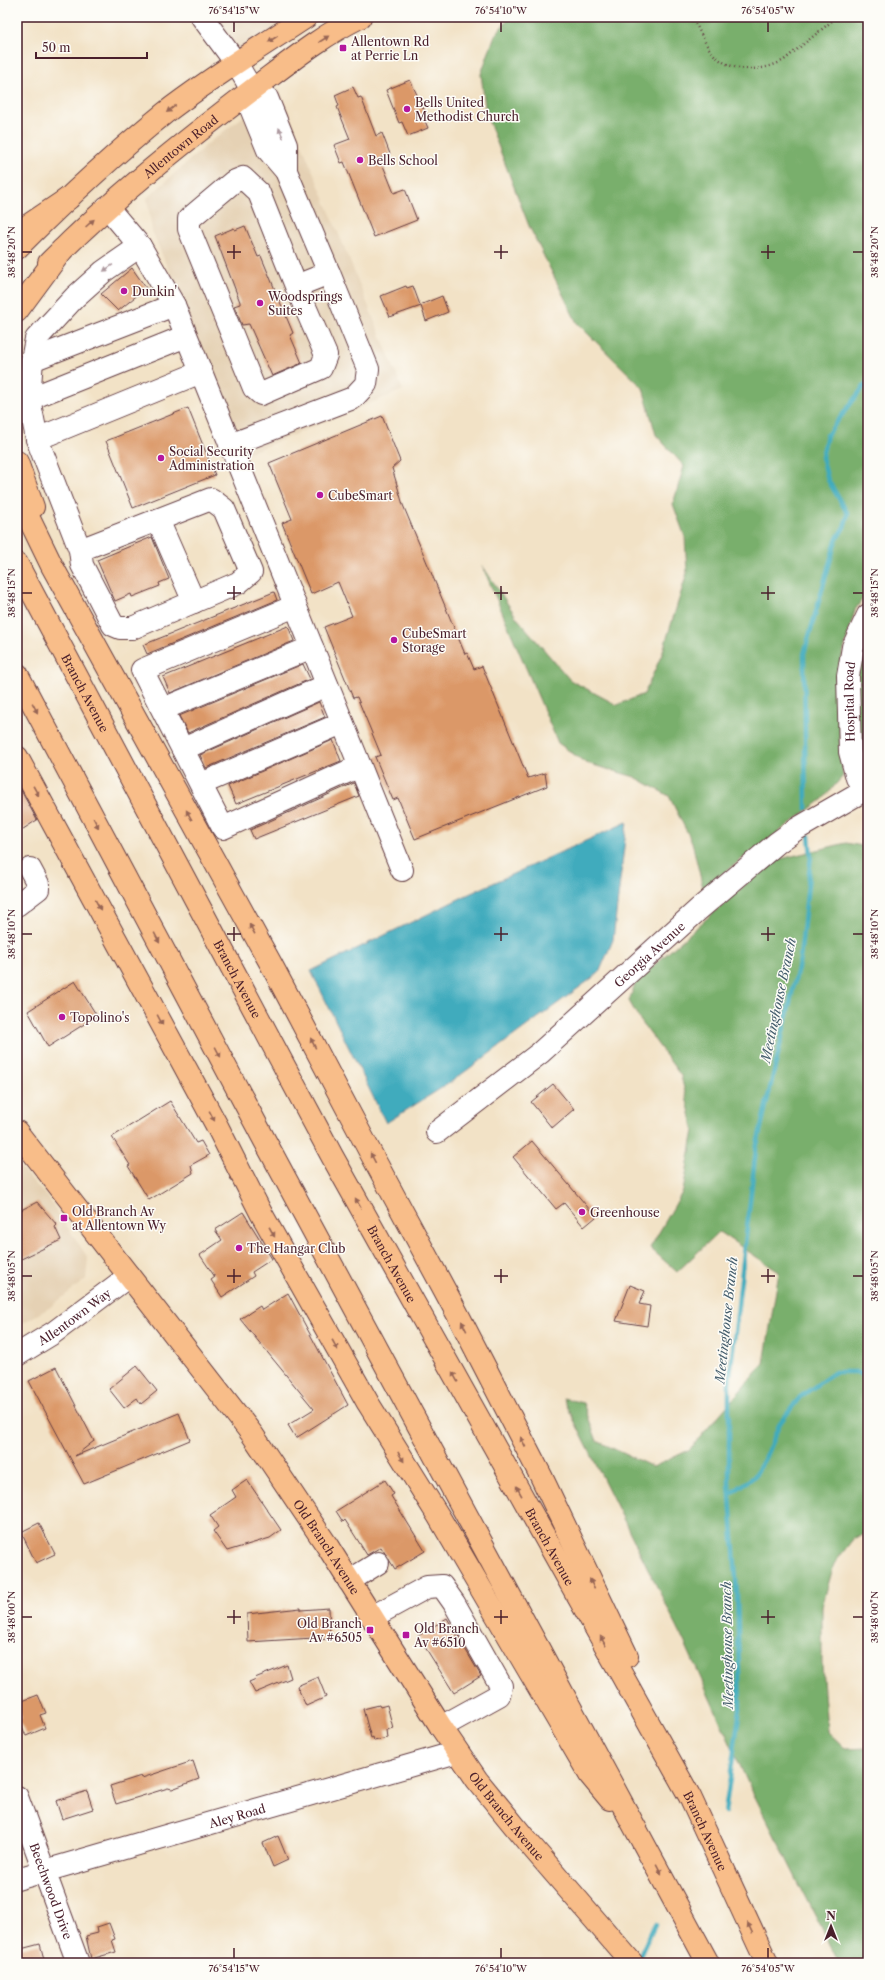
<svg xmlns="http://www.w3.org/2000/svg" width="885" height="1980" font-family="'Libre Caslon Text',serif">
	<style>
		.built { fill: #e5d1b4 }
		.forest { fill: #79af6c; stroke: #62674c }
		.water { fill: #3fabbd; stroke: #446574 }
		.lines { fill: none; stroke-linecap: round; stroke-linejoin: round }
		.stream { stroke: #3fabbd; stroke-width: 4.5 }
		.building { fill: #db9867 }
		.minor-casing { stroke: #633c42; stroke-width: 24 }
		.major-casing { stroke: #633c42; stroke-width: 24 }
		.highway-casing { stroke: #633c42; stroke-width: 24 }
		.path { stroke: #633c42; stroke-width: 2.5; stroke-dasharray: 1 3; stroke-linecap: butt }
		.minor { stroke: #fff; stroke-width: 22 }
		.major { stroke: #f8bd89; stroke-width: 22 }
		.highway { stroke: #f8bd89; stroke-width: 22 }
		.oneway { fill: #986655 }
		.oneway2 { fill: #ae9aa0 }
		.ticks { fill: none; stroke: #4a1f2b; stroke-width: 1.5 }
		.poi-dot { fill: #b5179e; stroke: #fdfcf7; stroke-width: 1.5 }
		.labels { text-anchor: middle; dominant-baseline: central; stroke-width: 3; stroke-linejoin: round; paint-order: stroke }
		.poi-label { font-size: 12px; fill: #4a1f2b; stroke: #fdfcf7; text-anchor: start }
		.street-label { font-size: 12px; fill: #4a1f2b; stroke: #fdfcf7 }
		.water-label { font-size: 13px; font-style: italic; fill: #455e6d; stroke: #fdfcf7 }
		.neatline { fill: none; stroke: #4a1f2b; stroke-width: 1.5 }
		.ticks-label { font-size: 10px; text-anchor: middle; fill: #4a1f2b }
	</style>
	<rect width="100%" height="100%" fill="#fdfcf7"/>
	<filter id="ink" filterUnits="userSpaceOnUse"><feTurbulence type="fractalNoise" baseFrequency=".025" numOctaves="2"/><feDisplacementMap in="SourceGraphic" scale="8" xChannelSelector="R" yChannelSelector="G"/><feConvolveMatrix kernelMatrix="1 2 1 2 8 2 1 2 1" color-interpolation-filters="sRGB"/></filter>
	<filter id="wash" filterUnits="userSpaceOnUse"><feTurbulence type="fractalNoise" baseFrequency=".012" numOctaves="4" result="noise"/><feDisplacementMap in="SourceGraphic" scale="16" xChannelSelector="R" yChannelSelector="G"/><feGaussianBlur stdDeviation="0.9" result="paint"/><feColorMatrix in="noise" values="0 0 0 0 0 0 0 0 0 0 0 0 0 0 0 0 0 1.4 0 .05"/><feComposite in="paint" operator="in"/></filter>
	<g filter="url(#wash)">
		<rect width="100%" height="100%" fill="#f2e2c6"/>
		<path class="built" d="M 204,17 L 296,17 L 235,54 Z
			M 279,89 L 403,390 L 254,451 L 242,454 L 177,290 L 152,231 L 147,198 L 210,142 Z
			M 17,1164 L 49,1199 L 88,1258 L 86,1279 L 49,1308 L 17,1326 Z"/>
		<path class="forest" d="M 510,17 L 868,17 L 868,591 L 855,610 L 839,667 L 839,727 L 843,776 L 823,799 L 703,888 L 692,842 L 669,796 L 635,777 L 586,763 L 558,743 L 482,565 L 517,618 L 570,680 L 617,705 L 644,694 L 662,654 L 687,573 L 685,537 L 673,504 L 684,466 L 656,435 L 643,388 L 577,323 L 529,226 L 486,114 L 481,74 L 495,35 Z
			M 868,630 L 868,744 L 856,737 L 856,675 Z
			M 846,843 L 868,847 L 868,1533 L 853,1539 L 834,1564 L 822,1607 L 822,1666 L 827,1731 L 846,1749 L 868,1748 L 868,1963 L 839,1963 L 747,1781 L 684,1641 L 563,1398 L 583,1403 L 597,1441 L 653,1467 L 689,1450 L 764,1363 L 779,1272 L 719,1232 L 677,1272 L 650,1248 L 683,1191 L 694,1130 L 681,1076 L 640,1020 L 629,1001 L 636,981 L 772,861 Z"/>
		<path class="water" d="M 627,822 L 613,940 L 599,973 L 451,1082 L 386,1123 L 311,971 L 469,894 Z"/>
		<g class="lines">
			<path class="stream" d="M 806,808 L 804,654 L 836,540 L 844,527 L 848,514 L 828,480 L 822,457 L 827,435 L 868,381
				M 730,1494 L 754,1477 L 765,1458 L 780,1423 L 800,1397 L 835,1372 L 856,1372 L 868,1377
				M 725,1812 L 740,1709 L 737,1593 L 729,1482 L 729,1384 L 756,1149 L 800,959 L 811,856 L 809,836
				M 638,1960 L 655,1924"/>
		</g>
		<g id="blocks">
			<path class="building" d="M 410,80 L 429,120 L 425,121 L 428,128 L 408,136 L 402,122 L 399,123 L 386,90 Z
				M 353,87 L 358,98 L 361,97 L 376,136 L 382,133 L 390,154 L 380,158 L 394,193 L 405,189 L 417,220 L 374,237 L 344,162 L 341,163 L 334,145 L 350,139 L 337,107 L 339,106 L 335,95 Z
				M 245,226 L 258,257 L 261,256 L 293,333 L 290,335 L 302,363 L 272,376 L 249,324 L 242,325 L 234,306 L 240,304 L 240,302 L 215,236 L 234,228 L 235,230 Z
				M 132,268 L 146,288 L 118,311 L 101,294 Z
				M 406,286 L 407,288 L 413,286 L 420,305 L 442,296 L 448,312 L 426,321 L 421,306 L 390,317 L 381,296 Z
				M 188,408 L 215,475 L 133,508 L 106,441 Z
				M 382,416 L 400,461 L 392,468 L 403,505 L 465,654 L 467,653 L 474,669 L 482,666 L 528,778 L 545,773 L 547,786 L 415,839 L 398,798 L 393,800 L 375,757 L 381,755 L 357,697 L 353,698 L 324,627 L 352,616 L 338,582 L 311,594 L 282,523 L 292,519 L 269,463 Z
				M 152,537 L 169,579 L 159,583 L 160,586 L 132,597 L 131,594 L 115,601 L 97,560 Z
				M 274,592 L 277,600 L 147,654 L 143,645 Z
				M 288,626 L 294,641 L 170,693 L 163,677 Z
				M 303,664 L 310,679 L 190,732 L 188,733 L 179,716 Z
				M 319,702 L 325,717 L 206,768 L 200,755 Z
				M 333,740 L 341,761 L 236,804 L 228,786 Z
				M 17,783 L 37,820 L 17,833 Z
				M 354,783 L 359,796 L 254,839 L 250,830 Z
				M 75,981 L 97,1016 L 48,1047 L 28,1011 Z
				M 553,1084 L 574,1109 L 552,1128 L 531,1102 Z
				M 170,1101 L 196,1143 L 201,1141 L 209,1155 L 191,1165 L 193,1173 L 149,1200 L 128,1166 L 130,1165 L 112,1137 Z
				M 532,1141 L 596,1217 L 584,1227 L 564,1203 L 556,1209 L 513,1157 Z
				M 37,1202 L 57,1225 L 55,1227 L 61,1240 L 17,1261 L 17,1212 Z
				M 243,1212 L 272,1259 L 252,1272 L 254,1276 L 222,1297 L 211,1280 L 215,1277 L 200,1255 L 222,1240 L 215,1230 Z
				M 630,1285 L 645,1291 L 639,1304 L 650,1306 L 647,1326 L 616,1321 Z
				M 288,1293 L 348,1405 L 296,1438 L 288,1425 L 314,1409 L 240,1319 L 260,1306 L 262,1310 Z
				M 137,1366 L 157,1391 L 141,1404 L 137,1398 L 124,1408 L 109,1389 Z
				M 56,1367 L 94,1441 L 75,1456 L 179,1413 L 190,1440 L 84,1484 L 29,1381 Z
				M 247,1480 L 281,1530 L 270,1538 L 227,1551 L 213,1531 L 218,1527 L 210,1515 L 236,1497 L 232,1490 Z
				M 385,1480 L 394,1494 L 391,1496 L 425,1551 L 395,1569 L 381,1547 L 367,1555 L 345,1520 L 343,1522 L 336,1511 Z
				M 39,1523 L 55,1554 L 36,1563 L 21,1532 Z
				M 301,1608 L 301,1610 L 329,1608 L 330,1639 L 314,1640 L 314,1638 L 248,1642 L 247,1614 Z
				M 447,1618 L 481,1676 L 454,1693 L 418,1636 Z
				M 287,1665 L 291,1678 L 255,1693 L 249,1682 L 256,1679 L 255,1678 Z
				M 318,1677 L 326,1697 L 306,1706 L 297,1686 Z
				M 38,1695 L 46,1713 L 40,1715 L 45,1728 L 26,1736 L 19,1719 L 22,1718 L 17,1703 Z
				M 379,1705 L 380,1707 L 387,1705 L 393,1728 L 386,1730 L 387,1738 L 374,1741 L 373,1737 L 371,1738 L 363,1709 Z
				M 193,1761 L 199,1779 L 172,1789 L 168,1788 L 116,1804 L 110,1786 L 141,1776 L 142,1778 Z
				M 87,1791 L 93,1809 L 62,1819 L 56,1801 Z
				M 278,1836 L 288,1860 L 273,1867 L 263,1843 Z
				M 109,1923 L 115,1939 L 112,1940 L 116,1952 L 91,1959 L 86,1936 L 98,1933 L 97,1927 Z
				M 40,1944 L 45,1963 L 19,1963 L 17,1950 Z"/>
		</g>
	</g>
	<g filter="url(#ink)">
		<use href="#blocks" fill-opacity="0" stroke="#633c42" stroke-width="1"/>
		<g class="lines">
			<defs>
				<g id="minor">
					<path d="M 202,17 L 236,63 L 252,90 L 267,98 L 286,145 L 286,171"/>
					<path d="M 252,90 L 250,106 L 268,150 L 286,171 L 329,273 L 296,286 L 259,193 L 243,178 L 233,182 L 189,219 L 189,229 L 254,388 L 261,394 L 321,368 L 326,355 L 296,286"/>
					<path d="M 107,207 L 140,246 L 174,305 L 402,870"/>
					<path d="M 32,360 L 174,305"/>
					<path d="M 29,399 L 186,336"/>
					<path d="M 37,439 L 201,372"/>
					<path d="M 230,445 L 353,398 L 366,384 L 368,369 L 329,273"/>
					<path d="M 158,520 L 194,602"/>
					<path d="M 80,550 L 82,565 L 113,625 L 120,628 L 132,628 L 238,583 L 251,572 L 224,509 L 211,499 L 80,550 L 37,439 L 29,399 L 32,360 L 36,339 L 75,297 L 104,271 L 140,246"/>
					<path d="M 295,606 L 142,670 L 223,828 L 360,766"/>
					<path d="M 163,709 L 312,647"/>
					<path d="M 183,749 L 327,685"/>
					<path d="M 201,784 L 342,723"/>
					<path id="s1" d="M 865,789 L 857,778 L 850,752 L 848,676 L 853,647 L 868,615"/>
					<path d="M 17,905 L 38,889 L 38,884 L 30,869"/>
					<path id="s2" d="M 437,1132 L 540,1053 L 699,909 L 777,843 L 795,830 L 868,788"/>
					<path id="s3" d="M 17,1355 L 53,1333 L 129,1276"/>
					<path d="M 349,1581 L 378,1563"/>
					<path d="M 372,1617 L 427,1587 L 442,1586 L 454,1603 L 501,1686 L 499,1695 L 441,1727"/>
					<path id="s4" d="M 17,1797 L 78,1963"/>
					<path id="s5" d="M 17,1879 L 457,1752"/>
				</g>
				<g id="major">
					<path d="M 17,248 C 64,201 113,155 165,113 C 210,78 259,48 306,17"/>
					<path id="s6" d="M 49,263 C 112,199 181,144 252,90 C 287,64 321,36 360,17"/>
					<path id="s7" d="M 17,1132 L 252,1434 L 328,1547 L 441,1727 L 477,1780 L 526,1840 L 632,1963"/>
				</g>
				<g id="highway">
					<path d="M 17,233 L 69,198"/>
					<path d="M 17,311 L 62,250"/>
					<path d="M 17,462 L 33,507"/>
					<path d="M 17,494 L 52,566 L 271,964 L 368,1148 L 457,1313 L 541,1476 L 627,1656"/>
					<path id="s8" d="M 17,564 L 332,1156 L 690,1797 L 767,1963"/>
					<path d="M 17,674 L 265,1141 L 708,1963"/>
					<path d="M 17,757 L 217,1126 L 261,1213 L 368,1403 L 439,1517 L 590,1775 L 610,1799"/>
				</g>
			</defs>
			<use href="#minor" class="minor-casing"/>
			<use href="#major" class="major-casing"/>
			<use href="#highway" class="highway-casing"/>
			<path class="path" d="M 691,17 C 698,26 702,38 708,47 C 724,73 759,74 784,60 L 837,17"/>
			<use href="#minor" class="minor"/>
			<use href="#major" class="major"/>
			<use href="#highway" class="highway"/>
		</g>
		<defs><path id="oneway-solid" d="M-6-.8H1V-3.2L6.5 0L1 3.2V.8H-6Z"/></defs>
		<g class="oneway">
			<use href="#oneway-solid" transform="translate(273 39) rotate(147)"/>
			<use href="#oneway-solid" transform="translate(324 39) rotate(-33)"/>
			<use href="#oneway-solid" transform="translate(171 109) rotate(143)"/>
			<use href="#oneway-solid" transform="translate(90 223) rotate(-42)"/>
			<use href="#oneway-solid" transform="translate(35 708) rotate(62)"/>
			<use href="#oneway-solid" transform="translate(36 791) rotate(61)"/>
			<use href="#oneway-solid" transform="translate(189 815) rotate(-119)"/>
			<use href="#oneway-solid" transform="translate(96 823) rotate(62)"/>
			<use href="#oneway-solid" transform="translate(98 905) rotate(62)"/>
			<use href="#oneway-solid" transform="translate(252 929) rotate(-119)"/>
			<use href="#oneway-solid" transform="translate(157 938) rotate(62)"/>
			<use href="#oneway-solid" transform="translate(160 1020) rotate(62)"/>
			<use href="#oneway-solid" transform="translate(313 1043) rotate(-117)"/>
			<use href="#oneway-solid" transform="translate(218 1052) rotate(62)"/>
			<use href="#oneway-solid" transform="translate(212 1116) rotate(62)"/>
			<use href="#oneway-solid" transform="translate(373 1158) rotate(-118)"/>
			<use href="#oneway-solid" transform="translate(358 1203) rotate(-119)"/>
			<use href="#oneway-solid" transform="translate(272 1232) rotate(61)"/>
			<use href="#oneway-solid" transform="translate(464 1326) rotate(-117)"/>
			<use href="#oneway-solid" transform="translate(335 1345) rotate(61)"/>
			<use href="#oneway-solid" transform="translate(455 1377) rotate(-119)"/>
			<use href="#oneway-solid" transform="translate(523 1442) rotate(-117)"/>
			<use href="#oneway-solid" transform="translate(401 1457) rotate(58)"/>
			<use href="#oneway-solid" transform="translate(519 1491) rotate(-119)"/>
			<use href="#oneway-solid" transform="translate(592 1584) rotate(-115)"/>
			<use href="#oneway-solid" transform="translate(603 1641) rotate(-119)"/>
			<use href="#oneway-solid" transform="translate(659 1869) rotate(62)"/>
			<use href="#oneway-solid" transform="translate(750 1928) rotate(-115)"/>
		</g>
		<g class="oneway2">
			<use href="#oneway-solid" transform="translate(281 133) rotate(-113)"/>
			<use href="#oneway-solid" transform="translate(108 268) rotate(145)"/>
		</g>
	</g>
	<path class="ticks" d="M 234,22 L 234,32M 501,22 L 501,32M 768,22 L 768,32M 234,245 L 234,259M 501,245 L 501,259M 768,245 L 768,259M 22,252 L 32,252M 227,252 L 241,252M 494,252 L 508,252M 761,252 L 775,252M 853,252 L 863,252M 234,586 L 234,600M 501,586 L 501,600M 768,586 L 768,600M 22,593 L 32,593M 227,593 L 241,593M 494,593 L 508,593M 761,593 L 775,593M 853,593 L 863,593M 234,927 L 234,941M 501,927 L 501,941M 768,927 L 768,941M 22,934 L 32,934M 227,934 L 241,934M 494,934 L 508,934M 761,934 L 775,934M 853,934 L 863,934M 234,1269 L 234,1283M 501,1269 L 501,1283M 768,1269 L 768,1283M 22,1276 L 32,1276M 227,1276 L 241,1276M 494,1276 L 508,1276M 761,1276 L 775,1276M 853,1276 L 863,1276M 234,1610 L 234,1624M 501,1610 L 501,1624M 768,1610 L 768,1624M 22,1617 L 32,1617M 227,1617 L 241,1617M 494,1617 L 508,1617M 761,1617 L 775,1617M 853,1617 L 863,1617M 234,1948 L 234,1958M 501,1948 L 501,1958M 768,1948 L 768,1958"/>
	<g class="poi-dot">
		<rect x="339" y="44" width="8" height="8" rx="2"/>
		<circle cx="407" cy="109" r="4"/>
		<circle cx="360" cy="160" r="4"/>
		<circle cx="124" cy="291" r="4"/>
		<circle cx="260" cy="303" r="4"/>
		<circle cx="161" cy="458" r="4"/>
		<circle cx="320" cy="495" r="4"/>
		<circle cx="394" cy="640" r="4"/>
		<circle cx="62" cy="1017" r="4"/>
		<circle cx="582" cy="1212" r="4"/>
		<rect x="60" y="1214" width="8" height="8" rx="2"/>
		<circle cx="239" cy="1248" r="4"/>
		<rect x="366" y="1626" width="8" height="8" rx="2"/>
		<rect x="402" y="1631" width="8" height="8" rx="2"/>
	</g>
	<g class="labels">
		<g class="poi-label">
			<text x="351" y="41">Allentown Rd<tspan x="351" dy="14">at Perrie Ln</tspan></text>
			<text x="415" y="102">Bells United<tspan x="415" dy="14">Methodist Church</tspan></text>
			<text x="368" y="160">Bells School</text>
			<text x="132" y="291">Dunkin'</text>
			<text x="268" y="296">Woodsprings<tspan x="268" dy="14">Suites</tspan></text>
			<text x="169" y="451">Social Security<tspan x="169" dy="14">Administration</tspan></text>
			<text x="328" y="495">CubeSmart</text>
			<text x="402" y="633">CubeSmart<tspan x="402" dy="14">Storage</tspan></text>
			<text x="70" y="1017">Topolino's</text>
			<text x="72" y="1211">Old Branch Av<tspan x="72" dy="14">at Allentown Wy</tspan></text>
			<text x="590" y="1212">Greenhouse</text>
			<text x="247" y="1248">The Hangar Club</text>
			<text x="362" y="1623" text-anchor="end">Old Branch<tspan x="362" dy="14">Av #6505</tspan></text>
			<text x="414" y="1628">Old Branch<tspan x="414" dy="14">Av #6510</tspan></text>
		</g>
		<g class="street-label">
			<text stroke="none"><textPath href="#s6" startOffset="176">Allentown Road</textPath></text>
			<text stroke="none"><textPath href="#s8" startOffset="146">Branch Avenue</textPath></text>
			<text stroke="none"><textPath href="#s1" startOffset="91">Hospital Road</textPath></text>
			<text stroke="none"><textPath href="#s2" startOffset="277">Georgia Avenue</textPath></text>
			<text stroke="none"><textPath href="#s8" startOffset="470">Branch Avenue</textPath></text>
			<text stroke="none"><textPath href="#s8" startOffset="794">Branch Avenue</textPath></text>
			<text stroke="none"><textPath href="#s3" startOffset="69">Allentown Way</textPath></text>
			<text stroke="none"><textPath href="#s7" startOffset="518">Old Branch Avenue</textPath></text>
			<text stroke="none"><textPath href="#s8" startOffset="1118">Branch Avenue</textPath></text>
			<text stroke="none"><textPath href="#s7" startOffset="842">Old Branch Avenue</textPath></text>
			<text stroke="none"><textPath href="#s5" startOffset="229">Aley Road</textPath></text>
			<text stroke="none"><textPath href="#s8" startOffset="1442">Branch Avenue</textPath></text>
			<text stroke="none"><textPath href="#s4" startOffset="100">Beechwood Drive</textPath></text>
		</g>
		<g class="water-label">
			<text transform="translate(778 1000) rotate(-78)">Meetinghouse Branch</text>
			<text transform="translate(726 1320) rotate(-84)">Meetinghouse Branch</text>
			<text transform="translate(727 1645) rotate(-91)">Meetinghouse Branch</text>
		</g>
	</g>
	<rect width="885" height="1980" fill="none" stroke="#fdfcf7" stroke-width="44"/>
	<g transform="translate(831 1926)" stroke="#fdfcf7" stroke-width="3" paint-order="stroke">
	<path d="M0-3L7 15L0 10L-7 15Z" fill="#4a1f2b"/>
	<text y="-6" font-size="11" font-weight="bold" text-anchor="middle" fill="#4a1f2b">N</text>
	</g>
	<path d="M36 52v6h111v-6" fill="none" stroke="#4a1f2b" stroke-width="2"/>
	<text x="42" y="52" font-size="12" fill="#4a1f2b" stroke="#fdfcf7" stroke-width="3" paint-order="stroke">50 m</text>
	<rect x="22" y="22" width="841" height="1936" class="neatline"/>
	<g class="ticks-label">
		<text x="234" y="14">76°54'15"W</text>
		<text x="501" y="14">76°54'10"W</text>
		<text x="768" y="14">76°54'05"W</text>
		<text transform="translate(11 252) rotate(-90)" y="4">38°48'20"N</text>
		<text transform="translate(874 252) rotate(-90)" y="4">38°48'20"N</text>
		<text transform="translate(11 593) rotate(-90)" y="4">38°48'15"N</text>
		<text transform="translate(874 593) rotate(-90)" y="4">38°48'15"N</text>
		<text transform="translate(11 934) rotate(-90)" y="4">38°48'10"N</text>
		<text transform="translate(874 934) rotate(-90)" y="4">38°48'10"N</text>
		<text transform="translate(11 1276) rotate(-90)" y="4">38°48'05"N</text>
		<text transform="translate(874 1276) rotate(-90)" y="4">38°48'05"N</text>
		<text transform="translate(11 1617) rotate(-90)" y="4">38°48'00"N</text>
		<text transform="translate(874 1617) rotate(-90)" y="4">38°48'00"N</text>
		<text x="234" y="1972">76°54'15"W</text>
		<text x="501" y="1972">76°54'10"W</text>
		<text x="768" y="1972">76°54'05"W</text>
	</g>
</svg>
